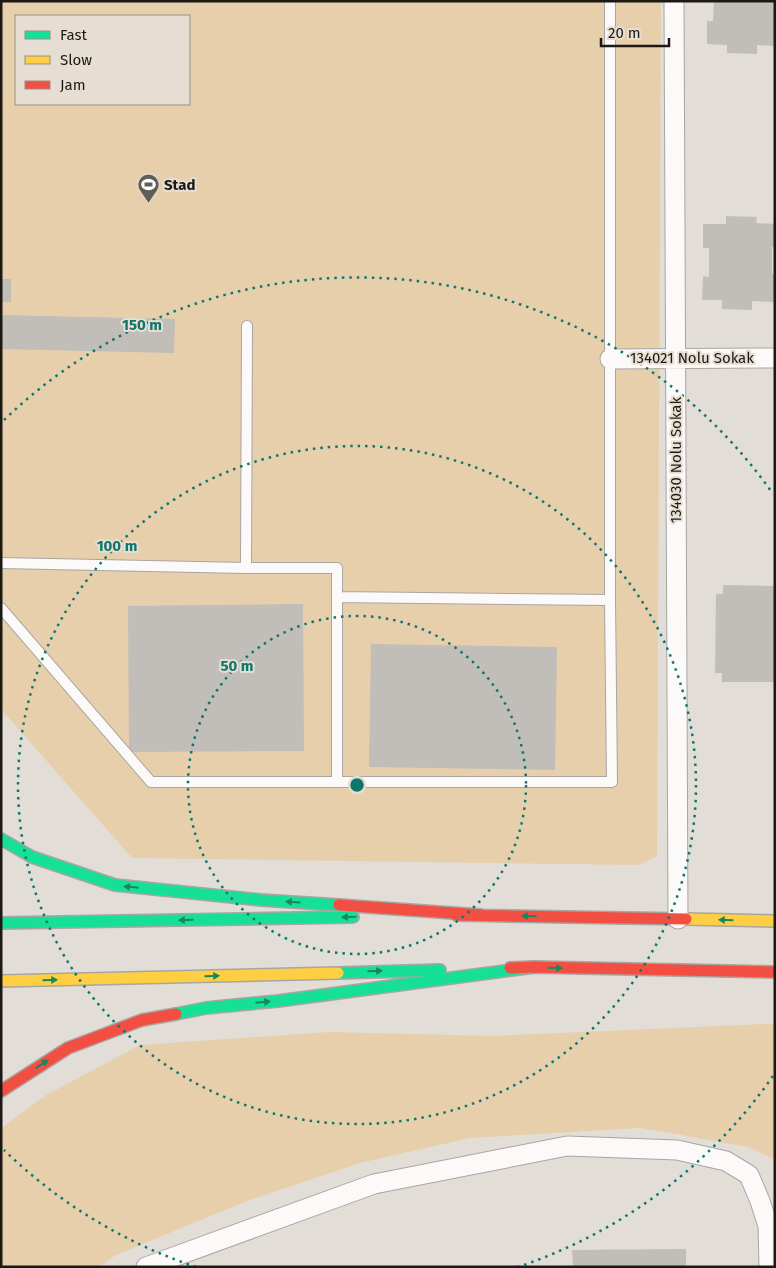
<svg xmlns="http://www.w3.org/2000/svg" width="776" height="1268" font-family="'Fira Sans',sans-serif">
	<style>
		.green { fill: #e8cfab; fill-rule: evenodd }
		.building { fill: #c1bdb8 }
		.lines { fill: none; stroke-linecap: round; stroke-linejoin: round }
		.lane-casing { stroke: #a9a5a1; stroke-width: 12 }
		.street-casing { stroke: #a9a5a1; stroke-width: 21 }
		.fast-casing { stroke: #a9a5a1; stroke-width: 14 }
		.slow-casing { stroke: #a9a5a1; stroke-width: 14 }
		.jam-casing { stroke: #a9a5a1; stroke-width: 14 }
		.lane { stroke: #fbfaf9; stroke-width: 10 }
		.street { stroke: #fbfaf9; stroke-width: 19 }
		.fast { stroke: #16e098; stroke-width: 11 }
		.slow { stroke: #ffcf43; stroke-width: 11 }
		.jam { stroke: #f24e42; stroke-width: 11 }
		.oneway { fill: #19865d }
		.ring { fill: none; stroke: #0f766e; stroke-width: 2.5; stroke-dasharray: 2.5 5 }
		.labels { text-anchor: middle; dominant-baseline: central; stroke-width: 4; stroke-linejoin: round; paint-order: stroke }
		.poi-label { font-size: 15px; font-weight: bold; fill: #1c1915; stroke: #e6ded2; text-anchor: start }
		.street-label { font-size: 15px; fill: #1c1915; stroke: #e6ded2 }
		.centre { fill: #0f766e; stroke: #e6ded2; stroke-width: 2.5 }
		.ring-label { font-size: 15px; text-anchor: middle; font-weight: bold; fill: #0f766e; stroke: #e6ded2; stroke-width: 4; stroke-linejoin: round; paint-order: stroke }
	</style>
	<rect width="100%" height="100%" fill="#e2ddd7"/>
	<path class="green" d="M 1,1 L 661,1 L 657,856 L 639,865 L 132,858 L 1,709 ZM 16,16 L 189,16 L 189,104 L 16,104 Z
		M 766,1024 L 775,1024 L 775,1161 L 774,1159 L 749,1147 L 641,1128 L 470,1138 L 360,1163 L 247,1201 L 116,1255 L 99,1267 L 1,1267 L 1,1128 L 48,1094 L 140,1045 L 330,1032 L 492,1036 Z"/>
	<path class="building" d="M 714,1 L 775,1 L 775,46 L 757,45 L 757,54 L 727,53 L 727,45 L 707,44 L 707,21 L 713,21 Z
		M 726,216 L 757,217 L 756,223 L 775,224 L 775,247 L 772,247 L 772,274 L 775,274 L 775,302 L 752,301 L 752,310 L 722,309 L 722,300 L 702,300 L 703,276 L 709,277 L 709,248 L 703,248 L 703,224 L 726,224 Z
		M 1,279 L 11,279 L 11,302 L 1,302 Z
		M 1,315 L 175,319 L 174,353 L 1,349 Z
		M 723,585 L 775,586 L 775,682 L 722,682 L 722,673 L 715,673 L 716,594 L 723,594 Z
		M 303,604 L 304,751 L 129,752 L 128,606 Z
		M 371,644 L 557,647 L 555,770 L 369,767 Z
		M 686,1249 L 686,1267 L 573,1267 L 572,1250 Z"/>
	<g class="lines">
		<defs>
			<path id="lane" d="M 247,326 L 246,568 L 337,568 L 337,597
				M 1,563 L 246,568
				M 1,608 L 151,782 L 612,782 L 610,600 L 610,1
				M 337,782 L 337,597 L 610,600"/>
			<path id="street" d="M 674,1 L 678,919
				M 610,359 L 775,358
				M 146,1267 L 374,1184 L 567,1146 L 677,1150 L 726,1161 L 749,1175 L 760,1201 L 768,1226 L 769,1267"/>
			<path id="fast" d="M 1,839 L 32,857 L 115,885 L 261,900 L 339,905
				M 1,923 L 353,917
				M 338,973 L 440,970
				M 176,1014 L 206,1008 L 278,1001 L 534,967"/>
			<path id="slow" d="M 686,919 L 775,921
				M 1,981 L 338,973"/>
			<path id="jam" d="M 339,905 L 481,915
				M 456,915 L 686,919
				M 510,968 L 534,967 L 775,972
				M 1,1091 L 68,1048 L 142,1020 L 176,1014"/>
		</defs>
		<use href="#lane" class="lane-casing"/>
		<use href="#street" class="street-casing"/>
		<use href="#fast" class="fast-casing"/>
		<use href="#slow" class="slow-casing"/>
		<use href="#jam" class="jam-casing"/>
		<use href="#lane" class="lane"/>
		<use href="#street" class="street"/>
		<use href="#fast" class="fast"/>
		<use href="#slow" class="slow"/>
		<use href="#jam" class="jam"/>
	</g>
	<defs><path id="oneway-solid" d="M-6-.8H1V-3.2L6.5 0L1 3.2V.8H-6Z" transform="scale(1.25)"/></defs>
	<g class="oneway">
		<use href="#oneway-solid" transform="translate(131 887) rotate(-174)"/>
		<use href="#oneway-solid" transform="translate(293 902) rotate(-176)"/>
		<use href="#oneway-solid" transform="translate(529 916) rotate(-179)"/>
		<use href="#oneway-solid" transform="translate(349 917) rotate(179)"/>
		<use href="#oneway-solid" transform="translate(186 920) rotate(179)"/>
		<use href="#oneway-solid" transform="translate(726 920) rotate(-179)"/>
		<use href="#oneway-solid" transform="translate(555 968) rotate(1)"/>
		<use href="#oneway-solid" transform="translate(375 971) rotate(-1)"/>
		<use href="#oneway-solid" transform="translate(212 976) rotate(-1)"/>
		<use href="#oneway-solid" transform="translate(50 980) rotate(-1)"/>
		<use href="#oneway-solid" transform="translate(263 1002) rotate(-5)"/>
		<use href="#oneway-solid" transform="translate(42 1064) rotate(-33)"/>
	</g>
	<g class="ring">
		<circle cx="357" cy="785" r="169"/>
		<circle cx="357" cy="785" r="339"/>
		<path d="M773 1076A508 508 0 0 1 518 1267M196 1267A508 508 0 0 1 4 1150M4 420A508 508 0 0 1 773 494"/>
	</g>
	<defs>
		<symbol id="stadium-pin" viewBox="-11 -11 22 30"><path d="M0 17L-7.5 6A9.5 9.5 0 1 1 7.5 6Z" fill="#615e59" stroke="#e6ded2"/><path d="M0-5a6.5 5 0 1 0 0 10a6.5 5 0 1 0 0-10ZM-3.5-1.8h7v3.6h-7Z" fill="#fff"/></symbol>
	</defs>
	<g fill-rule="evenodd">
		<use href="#stadium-pin" x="136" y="172" width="25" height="34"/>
	</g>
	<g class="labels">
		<g class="poi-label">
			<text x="164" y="185">Stad</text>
		</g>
		<g class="street-label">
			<text x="692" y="358">134021 Nolu Sokak</text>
			<text transform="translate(676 460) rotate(-90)">134030 Nolu Sokak</text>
		</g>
	</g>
	<circle cx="357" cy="785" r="8" class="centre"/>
	<g class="ring-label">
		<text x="142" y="330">150 m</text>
		<text x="117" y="551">100 m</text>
		<text x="237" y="671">50 m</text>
	</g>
	<rect width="776" height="1268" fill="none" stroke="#1c1915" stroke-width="5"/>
	<rect x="15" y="15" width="175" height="90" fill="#e6ded2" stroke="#958f86"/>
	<rect x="25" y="31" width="25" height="8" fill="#16e098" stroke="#958f86"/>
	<text x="60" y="40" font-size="15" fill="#1c1915">Fast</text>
	<rect x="25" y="56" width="25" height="8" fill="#ffcf43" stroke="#958f86"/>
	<text x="60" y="65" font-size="15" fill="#1c1915">Slow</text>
	<rect x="25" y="81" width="25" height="8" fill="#f24e42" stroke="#958f86"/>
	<text x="60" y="90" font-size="15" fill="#1c1915">Jam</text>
	<path d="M601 38v8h68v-8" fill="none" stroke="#1c1915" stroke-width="2.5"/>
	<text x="608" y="38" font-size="15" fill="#1c1915" stroke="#e6ded2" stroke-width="4" paint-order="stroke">20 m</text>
</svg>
